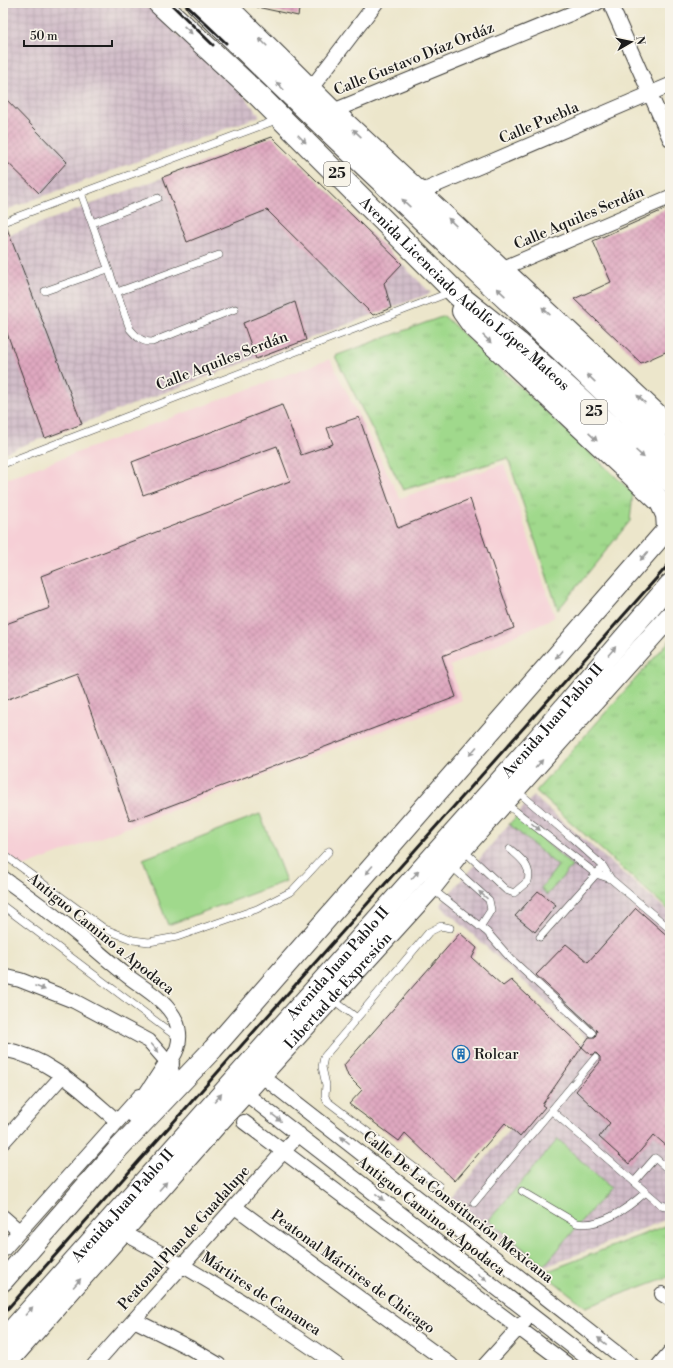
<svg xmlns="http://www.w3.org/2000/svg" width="673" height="1368" font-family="'Libre Bodoni',serif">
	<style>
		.built { fill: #f6cfd6 }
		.industrial { fill: url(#industrial-grid) }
		.grass { fill: url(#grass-tufts); stroke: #5e7a54 }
		.pitch { fill: #a0d98c; stroke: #5e7a54 }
		.building { fill: url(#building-cross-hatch) }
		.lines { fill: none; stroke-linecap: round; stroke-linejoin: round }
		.lane-casing { stroke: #3b3a36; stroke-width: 8 }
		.street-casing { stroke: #3b3a36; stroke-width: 16 }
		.secondary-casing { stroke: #3b3a36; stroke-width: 22 }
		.primary-casing { stroke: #3b3a36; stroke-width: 24 }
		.lane { stroke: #fff; stroke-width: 7 }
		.street { stroke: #fff; stroke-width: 14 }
		.secondary { stroke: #fff; stroke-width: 20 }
		.primary { stroke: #fff; stroke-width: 22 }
		.rail { stroke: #1c1c1c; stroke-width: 3 }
		.oneway { fill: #999 }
		.labels { text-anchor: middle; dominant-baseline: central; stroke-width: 3.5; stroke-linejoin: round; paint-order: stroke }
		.shield { fill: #f7f3e8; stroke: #5e5c59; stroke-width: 1 }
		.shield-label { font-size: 14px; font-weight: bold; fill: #1c1c1c }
		.street-label { font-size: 15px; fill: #1c1c1c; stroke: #f7f3e8 }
		.poi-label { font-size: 15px; fill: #1c1c1c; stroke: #f7f3e8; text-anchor: start }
	</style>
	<defs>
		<pattern id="industrial-grid" width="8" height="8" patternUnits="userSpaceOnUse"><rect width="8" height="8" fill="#d1bdc9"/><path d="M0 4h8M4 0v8" fill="none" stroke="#b3a2ac"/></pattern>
		<pattern id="grass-tufts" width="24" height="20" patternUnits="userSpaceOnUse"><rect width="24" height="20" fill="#a0d98c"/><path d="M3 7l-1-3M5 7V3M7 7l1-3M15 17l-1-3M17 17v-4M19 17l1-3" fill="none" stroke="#89ba78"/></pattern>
		<pattern id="building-cross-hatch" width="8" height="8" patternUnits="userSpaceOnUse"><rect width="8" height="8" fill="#dfa8c0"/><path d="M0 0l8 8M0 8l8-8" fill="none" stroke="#bf90a4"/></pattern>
	</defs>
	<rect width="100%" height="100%" fill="#f7f3e8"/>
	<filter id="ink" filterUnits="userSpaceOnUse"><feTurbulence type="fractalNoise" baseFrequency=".025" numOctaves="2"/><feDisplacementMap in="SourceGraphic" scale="8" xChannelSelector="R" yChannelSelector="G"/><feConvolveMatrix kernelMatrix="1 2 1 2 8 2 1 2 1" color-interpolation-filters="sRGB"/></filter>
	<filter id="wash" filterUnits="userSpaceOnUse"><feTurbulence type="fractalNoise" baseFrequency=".012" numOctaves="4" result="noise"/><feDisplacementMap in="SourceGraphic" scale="16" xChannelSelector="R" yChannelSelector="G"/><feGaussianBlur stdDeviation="0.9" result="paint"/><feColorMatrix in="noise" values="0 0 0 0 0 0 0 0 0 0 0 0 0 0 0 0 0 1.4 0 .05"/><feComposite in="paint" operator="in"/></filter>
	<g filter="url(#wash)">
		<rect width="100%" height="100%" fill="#ece6cb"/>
		<path class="built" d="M 330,359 L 400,498 L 504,464 L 555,617 L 450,666 L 462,700 L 23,867 L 3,852 L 3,480 Z"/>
		<path class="industrial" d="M 3,3 L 144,3 L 243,95 L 260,116 L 3,211 Z
			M 272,137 L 431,293 L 3,453 L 3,237 Z
			M 533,796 L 670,913 L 670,1218 L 540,1269 L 451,1200 L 586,1038 L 440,905 Z"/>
		<path class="grass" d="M 444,316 L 633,493 L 630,521 L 558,610 L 508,458 L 403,490 L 335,356 Z
			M 670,640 L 670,911 L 536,791 Z
			M 517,816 L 572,866 L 547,895 L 541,888 L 558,866 L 509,824 Z
			M 670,1224 L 670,1276 L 586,1307 L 543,1273 Z"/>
		<path class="pitch" d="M 260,814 L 286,881 L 168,925 L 143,859 Z
			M 558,1139 L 610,1188 L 544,1266 L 489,1220 Z"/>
		<g id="blocks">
			<path class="building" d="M 257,3 L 300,3 L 298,16 L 257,7 Z
				M 3,96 L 67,162 L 39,193 L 3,158 Z
				M 272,137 L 402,264 L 384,283 L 391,308 L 373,315 L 267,210 L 187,242 L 163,177 Z
				M 670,207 L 670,350 L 641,363 L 574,299 L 611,282 L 593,241 Z
				M 6,226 L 82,424 L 45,438 L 3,322 L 3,227 Z
				M 295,302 L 306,340 L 256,359 L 243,323 Z
				M 282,405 L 301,455 L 333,444 L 327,428 L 359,417 L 398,528 L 470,499 L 514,628 L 442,656 L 456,697 L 130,821 L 77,673 L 3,701 L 3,625 L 50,608 L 41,576 L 290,481 L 277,446 L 143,495 L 132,462 Z
				M 538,891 L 556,905 L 535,932 L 515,916 Z
				M 636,908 L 670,938 L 670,1149 L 654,1135 L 629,1164 L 599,1137 L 610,1123 L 576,1091 L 600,1062 L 600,1057 L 596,1053 L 591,1055 L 582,1047 L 542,1105 L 545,1107 L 520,1137 L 505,1123 L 455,1181 L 405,1133 L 399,1141 L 349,1104 L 362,1090 L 348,1076 L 344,1065 L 460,933 L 477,948 L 472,958 L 503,986 L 511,980 L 582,1047 L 589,1037 L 595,1037 L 597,1031 L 536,975 L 566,944 L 588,962 Z"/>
		</g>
	</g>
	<g filter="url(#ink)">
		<use href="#blocks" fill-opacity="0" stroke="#3b3a36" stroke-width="1"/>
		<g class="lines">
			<defs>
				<path id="lane" d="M 81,193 L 130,329 C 137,337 141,342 152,342 L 235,309
					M 3,222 L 279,119
					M 92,223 L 158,198
					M 45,291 L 108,269
					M 117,292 L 219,255
					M 3,464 L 451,292
					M 516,790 L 572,838 L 603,866 L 611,879 L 670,929
					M 505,803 L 596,874 L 611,879
					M 462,849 L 506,890 L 514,893 L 528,881 C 532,866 520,858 510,849
					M 3,854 L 105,929 L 133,940 L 149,942 L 177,937 L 257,909 L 292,891 L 329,851
					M 451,866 L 489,900 L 491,910 L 480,927
					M 432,889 L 487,932 L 511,959 L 592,1033
					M 3,906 L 178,1038
					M 540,937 L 599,871
					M 332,999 L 357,1018 L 429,932 L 441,926 L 450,928
					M 357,1018 L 324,1057 L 322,1067 L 326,1085 L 325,1096 L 327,1101 L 439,1186
					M 552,1111 L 661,1205 L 670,1207
					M 634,1182 L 655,1158 L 670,1171
					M 522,1191 L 576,1223 C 601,1228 628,1208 646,1192
					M 474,1203 L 595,1058"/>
				<path id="street" d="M 610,3 L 670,139
					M 306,95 L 376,3
					M 326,109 L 333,111 L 597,3
					M 420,192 L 670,85
					M 501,269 L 670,197
					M 3,878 C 21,891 39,904 57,918 C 80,935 102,956 125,974 C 141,987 167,1000 176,1021 C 184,1041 176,1056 163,1070
					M 3,976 L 20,980 L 74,1001 L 149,1041 L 169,1064 L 172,1072
					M 3,1049 C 49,1057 83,1092 117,1121
					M 262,1076 L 632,1365
					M 246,1094 L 596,1365
					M 244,1122 L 568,1365
					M 3,1142 L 63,1075
					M 235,1207 L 451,1365
					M 3,1217 L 19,1231
					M 122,1232 C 198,1272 267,1316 337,1365
					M 3,1250 L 140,1096
					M 662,1294 L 670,1299
					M 134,1320 L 190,1348 L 219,1365
					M 94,1365 L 299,1134
					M 485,1365 L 525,1321
					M 659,1365 L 670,1352"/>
				<g id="secondary">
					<path d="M 224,3 L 333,111 L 670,426"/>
					<path d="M 136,1114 L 169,1064"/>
					<path d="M 3,1281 L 118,1149 L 213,1049 L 670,526"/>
					<path id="s1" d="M 3,1340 L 536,740 L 670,584"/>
					<path id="s2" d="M 5,1365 L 234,1105 L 431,888 L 462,849 L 670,616"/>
				</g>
				<g id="primary">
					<path id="s3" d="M 159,3 L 259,96 L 459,296 L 518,343 L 670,481"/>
					<path d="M 197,3 C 351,156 513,303 670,454"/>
					<path d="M 420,192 L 434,225"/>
					<path d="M 463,311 L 473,325 L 661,502 L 667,515 L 668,529"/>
				</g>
			</defs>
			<use href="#lane" class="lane-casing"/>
			<use href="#street" class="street-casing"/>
			<use href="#secondary" class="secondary-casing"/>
			<use href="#primary" class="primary-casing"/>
			<use href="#lane" class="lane"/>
			<use href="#street" class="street"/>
			<use href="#secondary" class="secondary"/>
			<use href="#primary" class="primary"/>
			<path class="rail" d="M 170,3 L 213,45
				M 184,3 L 226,43
				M 3,1314 L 670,563"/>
		</g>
		<defs><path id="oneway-solid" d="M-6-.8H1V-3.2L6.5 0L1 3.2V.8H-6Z"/></defs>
		<g class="oneway">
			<use href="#oneway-solid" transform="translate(188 30) rotate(43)"/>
			<use href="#oneway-solid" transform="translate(263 42) rotate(-135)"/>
			<use href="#oneway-solid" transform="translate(280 86) rotate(-135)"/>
			<use href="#oneway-solid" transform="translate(357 133) rotate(-137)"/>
			<use href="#oneway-solid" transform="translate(302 139) rotate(45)"/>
			<use href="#oneway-solid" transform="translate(406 203) rotate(-137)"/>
			<use href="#oneway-solid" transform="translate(452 222) rotate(-136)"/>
			<use href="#oneway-solid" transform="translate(501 292) rotate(-137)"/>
			<use href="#oneway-solid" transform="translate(546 311) rotate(-137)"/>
			<use href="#oneway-solid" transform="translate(487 339) rotate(43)"/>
			<use href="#oneway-solid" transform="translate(591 378) rotate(-136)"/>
			<use href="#oneway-solid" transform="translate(641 399) rotate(-137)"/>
			<use href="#oneway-solid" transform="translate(593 437) rotate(43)"/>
			<use href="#oneway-solid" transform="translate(640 454) rotate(42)"/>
			<use href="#oneway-solid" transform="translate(644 556) rotate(131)"/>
			<use href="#oneway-solid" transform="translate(612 651) rotate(-49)"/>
			<use href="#oneway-solid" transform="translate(559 654) rotate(131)"/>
			<use href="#oneway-solid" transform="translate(473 751) rotate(131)"/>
			<use href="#oneway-solid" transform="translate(539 764) rotate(-49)"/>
			<use href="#oneway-solid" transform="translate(536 827) rotate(39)"/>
			<use href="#oneway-solid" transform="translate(369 870) rotate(131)"/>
			<use href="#oneway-solid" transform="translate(415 875) rotate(-48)"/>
			<use href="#oneway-solid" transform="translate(483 895) rotate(-139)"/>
			<use href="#oneway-solid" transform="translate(40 988) rotate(21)"/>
			<use href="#oneway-solid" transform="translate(155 1048) rotate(49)"/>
			<use href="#oneway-solid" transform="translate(218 1098) rotate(-49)"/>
			<use href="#oneway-solid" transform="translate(277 1118) rotate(37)"/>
			<use href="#oneway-solid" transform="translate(345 1140) rotate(-142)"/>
			<use href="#oneway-solid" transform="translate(163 1186) rotate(-48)"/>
			<use href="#oneway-solid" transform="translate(380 1197) rotate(38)"/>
			<use href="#oneway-solid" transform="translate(482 1277) rotate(38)"/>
			<use href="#oneway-solid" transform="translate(77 1283) rotate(-49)"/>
			<use href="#oneway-solid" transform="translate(29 1311) rotate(-48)"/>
			<use href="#oneway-solid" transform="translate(602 1341) rotate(-142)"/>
		</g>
	</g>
	<defs>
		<symbol id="building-ring" viewBox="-11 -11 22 22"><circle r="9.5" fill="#f7f3e8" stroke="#1f6fb2" stroke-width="1.5"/><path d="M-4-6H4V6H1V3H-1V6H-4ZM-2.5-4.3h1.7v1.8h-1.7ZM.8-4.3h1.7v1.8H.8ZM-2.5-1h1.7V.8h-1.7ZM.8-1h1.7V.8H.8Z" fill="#1f6fb2"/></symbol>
	</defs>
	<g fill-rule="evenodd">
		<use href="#building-ring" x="451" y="1044" width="20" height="20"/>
	</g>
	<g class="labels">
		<g class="shield">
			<rect x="324" y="162" width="26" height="24" rx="3"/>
			<rect x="581" y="400" width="26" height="24" rx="3"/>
		</g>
		<g class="shield-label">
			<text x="337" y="174">25</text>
			<text x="594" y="412">25</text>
		</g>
		<g class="street-label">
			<text transform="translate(414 59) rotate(-22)">Calle Gustavo Díaz Ordáz</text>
			<text transform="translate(539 123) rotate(-23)">Calle Puebla</text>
			<text transform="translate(579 218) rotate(-23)">Calle Aquiles Serdán</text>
			<text stroke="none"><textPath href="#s3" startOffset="422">Avenida Licenciado Adolfo López Mateos</textPath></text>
			<text transform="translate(222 361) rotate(-21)">Calle Aquiles Serdán</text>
			<text stroke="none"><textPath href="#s1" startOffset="828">Avenida Juan Pablo II</textPath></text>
			<text transform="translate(101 934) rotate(39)">Antiguo Camino a Apodaca</text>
			<text stroke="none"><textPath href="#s1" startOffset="504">Avenida Juan Pablo II</textPath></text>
			<text stroke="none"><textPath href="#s2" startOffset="501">Libertad de Expresión</textPath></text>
			<text stroke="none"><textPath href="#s1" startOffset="180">Avenida Juan Pablo II</textPath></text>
			<text transform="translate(458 1207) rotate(38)">Calle De La Constitución Mexicana</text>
			<text transform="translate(431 1216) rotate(38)">Antiguo Camino a Apodaca</text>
			<text transform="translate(184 1238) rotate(-48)">Peatonal Plan de Guadalupe</text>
			<text transform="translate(353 1272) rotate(36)">Peatonal Mártires de Chicago</text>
			<text transform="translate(261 1294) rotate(33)">Mártires de Cananea</text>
		</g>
		<g class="poi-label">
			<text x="474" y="1054">Rolcar</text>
		</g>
	</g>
	<rect width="673" height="1368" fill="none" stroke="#f7f3e8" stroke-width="16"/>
	<g transform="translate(631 42) rotate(81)" stroke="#f7f3e8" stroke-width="3" paint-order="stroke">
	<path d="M0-3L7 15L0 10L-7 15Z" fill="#1c1c1c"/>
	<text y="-6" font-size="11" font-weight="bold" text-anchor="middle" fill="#1c1c1c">N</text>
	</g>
	<path d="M24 40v6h88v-6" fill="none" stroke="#1c1c1c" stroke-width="2"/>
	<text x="30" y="40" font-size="12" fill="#1c1c1c" stroke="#f7f3e8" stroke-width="3" paint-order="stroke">50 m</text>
</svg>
